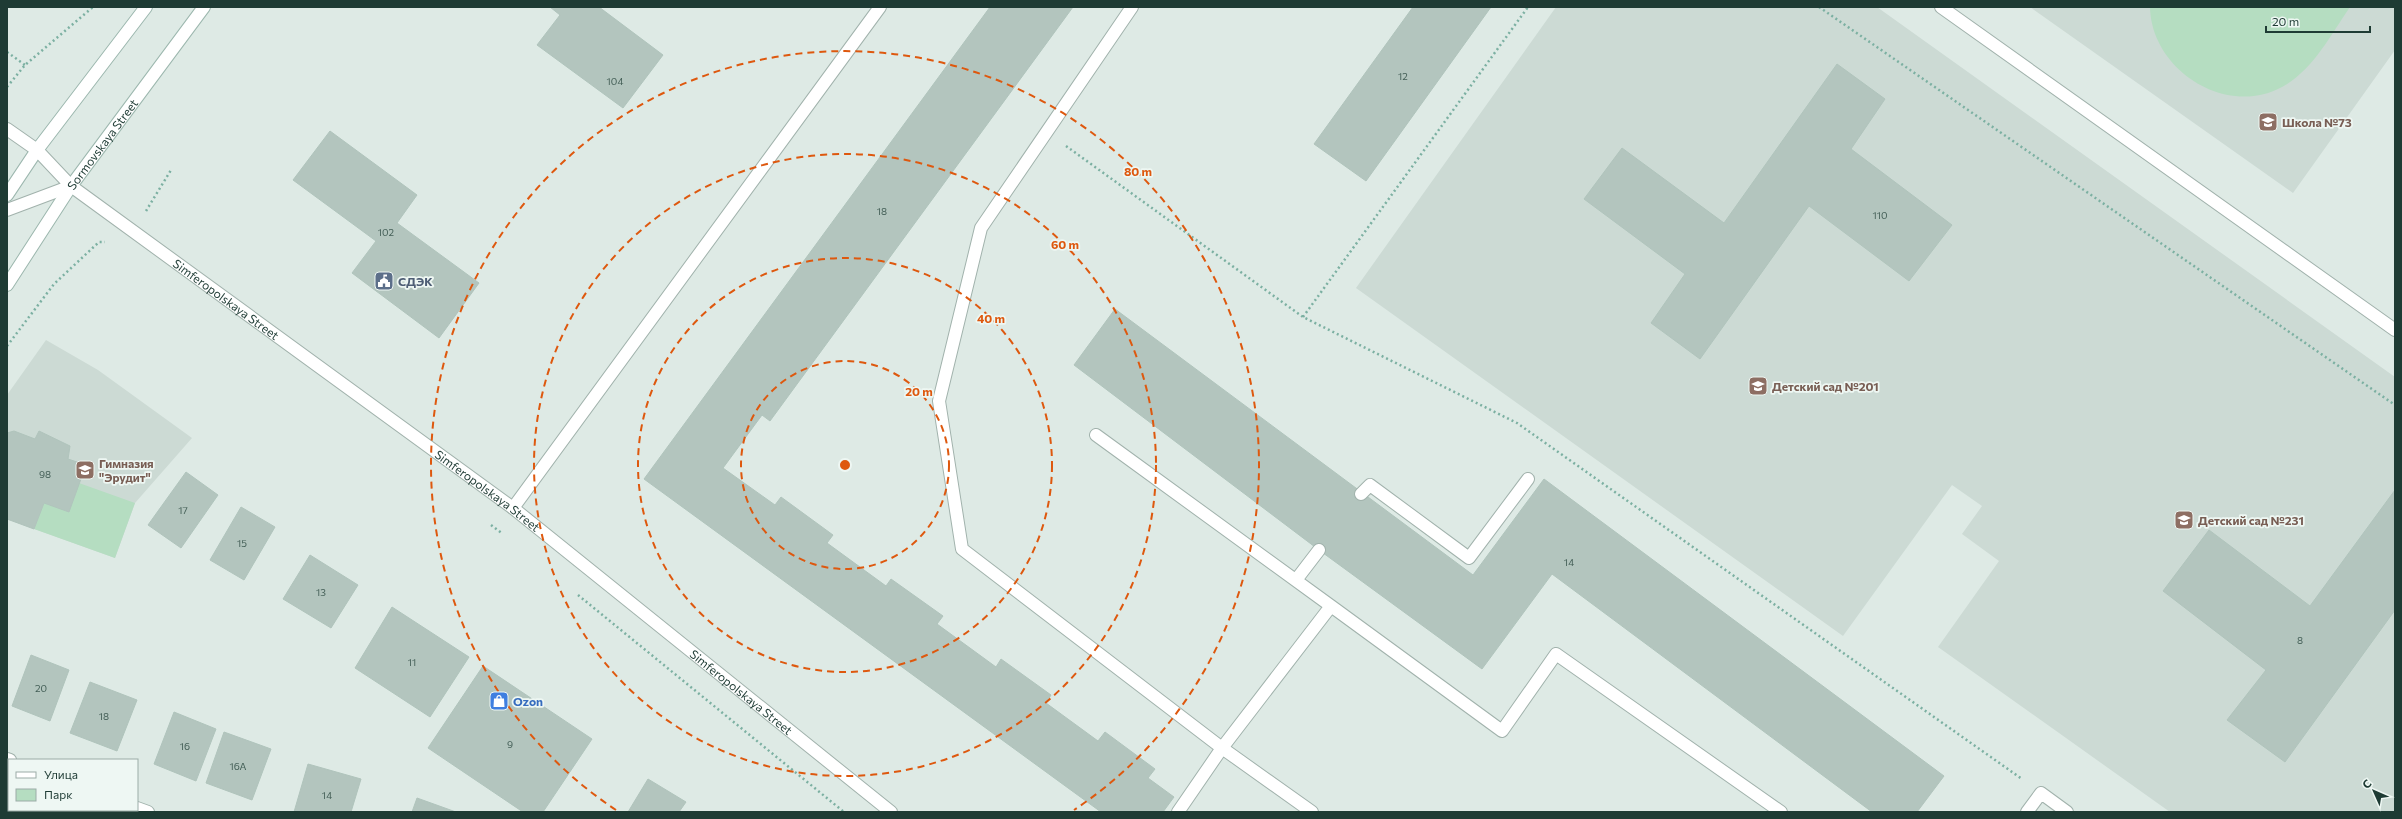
<svg xmlns="http://www.w3.org/2000/svg" width="2402" height="819" font-family="Commissioner,sans-serif">
	<style>
		.built { fill: #ccdad4 }
		.green { fill: #b5ddc1 }
		.building { fill: #b3c5be; stroke: #b0c4bc }
		.lines { fill: none; stroke-linecap: round; stroke-linejoin: round }
		.service-casing { stroke: #a1b2ac; stroke-width: 14 }
		.minor-casing { stroke: #a1b2ac; stroke-width: 14 }
		.tertiary-casing { stroke: #a1b2ac; stroke-width: 14 }
		.secondary-casing { stroke: #9cb7ae; stroke-width: 14 }
		.path { stroke: #7cb0a2; stroke-width: 2.5; stroke-dasharray: 2 3; stroke-linecap: butt }
		.service { stroke: #fff; stroke-width: 12 }
		.minor { stroke: #fff; stroke-width: 12 }
		.tertiary { stroke: #fff; stroke-width: 12 }
		.secondary { stroke: #fff; stroke-width: 12 }
		.ring { fill: none; stroke: #de580e; stroke-width: 2; stroke-dasharray: 7 5 }
		.labels { text-anchor: middle; dominant-baseline: central; stroke-width: 3.5; stroke-linejoin: round; paint-order: stroke }
		.number-label { font-size: 10px; fill: #435e56 }
		.education-label { font-size: 12px; font-weight: bold; fill: #785e54; stroke: #eef7f3; text-anchor: start }
		.street-label { font-size: 12px; fill: #1e3b34; stroke: #eef7f3 }
		.service-label { font-size: 12px; font-weight: bold; fill: #4e5e75; stroke: #eef7f3; text-anchor: start }
		.shop-label { font-size: 12px; font-weight: bold; fill: #366cbe; stroke: #eef7f3; text-anchor: start }
		.centre { fill: #de580e; stroke: #eef7f3; stroke-width: 2 }
		.ring-label { font-size: 12px; text-anchor: middle; font-weight: bold; fill: #de580e; stroke: #eef7f3; stroke-width: 3.5; stroke-linejoin: round; paint-order: stroke }
	</style>
	<rect width="100%" height="100%" fill="#deeae5"/>
	<path class="built" d="M 1556,7 L 1877,7 L 2395,377 L 2395,812 L 2170,812 L 1938,647 L 1999,561 L 1962,534 L 1982,506 L 1952,485 L 1843,636 L 1356,288 Z
		M 2030,7 L 2395,7 L 2395,50 L 2293,193 Z
		M 46,340 L 98,370 L 192,438 L 135,503 L 115,558 L 7,519 L 7,395 Z"/>
	<path class="green" d="M 2150,7 L 2350,7 C 2330,36 2313,70 2282,87 C 2225,118 2151,69 2150,7 Z
		M 79,483 L 135,503 L 115,558 L 34,529 L 44,503 Z"/>
	<path class="building" d="M 550,7 L 599,7 L 663,55 L 623,108 L 537,45 L 560,15 Z
		M 990,7 L 1073,7 L 770,421 L 762,415 L 723,468 L 775,505 L 781,497 L 833,535 L 827,543 L 886,586 L 891,579 L 943,616 L 937,624 L 996,667 L 1001,659 L 1051,695 L 1046,703 L 1098,741 L 1105,732 L 1155,769 L 1148,778 L 1174,797 L 1163,812 L 1101,812 L 644,479 Z
		M 1413,7 L 1491,7 L 1366,181 L 1314,144 Z
		M 1837,64 L 1885,99 L 1851,149 L 1952,225 L 1909,281 L 1809,206 L 1700,359 L 1651,323 L 1685,274 L 1584,199 L 1622,148 L 1724,223 Z
		M 330,131 L 417,195 L 397,223 L 479,283 L 439,338 L 352,273 L 376,241 L 293,180 Z
		M 1115,309 L 1473,575 L 1544,479 L 1944,776 L 1917,812 L 1872,812 L 1552,574 L 1482,669 L 1319,550 L 1074,365 Z
		M 14,431 L 35,439 L 39,431 L 70,446 L 68,459 L 86,465 L 69,512 L 44,503 L 34,529 L 7,519 L 7,433 Z
		M 186,472 L 218,495 L 181,548 L 148,525 Z
		M 2395,490 L 2395,610 L 2285,762 L 2227,720 L 2266,670 L 2163,591 L 2209,530 L 2310,606 Z
		M 241,507 L 275,527 L 244,580 L 210,560 Z
		M 310,555 L 358,585 L 331,628 L 283,599 Z
		M 392,607 L 469,657 L 430,717 L 355,668 Z
		M 31,655 L 69,670 L 50,721 L 12,706 Z
		M 483,666 L 592,739 L 543,812 L 523,812 L 428,748 Z
		M 90,682 L 137,700 L 117,751 L 70,733 Z
		M 174,712 L 216,729 L 196,781 L 154,764 Z
		M 224,732 L 271,749 L 252,800 L 206,783 Z
		M 308,764 L 361,779 L 351,812 L 294,812 Z
		M 648,779 L 686,802 L 679,812 L 628,812 Z
		M 417,798 L 456,812 L 412,812 Z
		M 7,804 L 9,810 L 24,810 L 26,812 L 7,812 Z"/>
	<g class="lines">
		<defs>
			<path id="service" d="M 1132,7 L 981,228 L 939,401 L 962,549 L 1222,748 L 1312,812
				M 1941,7 L 2395,330
				M 1096,435 L 1331,606
				M 1361,494 L 1370,485 L 1469,558 L 1528,479
				M 513,508 L 880,7
				M 1296,580 L 1319,550
				M 1178,812 L 1222,748 L 1331,606 L 1502,731 L 1556,654 L 1781,812
				M 2027,812 L 2041,793 L 2067,812"/>
			<g id="minor">
				<path id="s1" d="M 71,186 L 513,508 L 891,812"/>
				<path d="M 7,759 L 10,760"/>
				<path d="M 137,808 L 148,812"/>
			</g>
			<path id="tertiary" d="M 7,129 L 37,150 L 71,186 L 7,210"/>
			<g id="secondary">
				<path d="M 7,195 L 37,150 L 146,7"/>
				<path id="s2" d="M 7,285 L 71,186 L 204,7"/>
			</g>
		</defs>
		<use href="#service" class="service-casing"/>
		<use href="#minor" class="minor-casing"/>
		<use href="#tertiary" class="tertiary-casing"/>
		<use href="#secondary" class="secondary-casing"/>
		<path class="path" d="M 1819,7 L 2395,405
			M 7,52 L 25,65
			M 7,87 L 25,65 L 93,7
			M 1066,146 L 1303,317 L 1517,423 L 2022,779
			M 146,211 L 171,170
			M 1303,317 L 1528,7
			M 7,346 L 54,284 L 99,242 L 105,242
			M 491,525 L 503,534
			M 578,595 L 844,812"/>
		<use href="#service" class="service"/>
		<use href="#minor" class="minor"/>
		<use href="#tertiary" class="tertiary"/>
		<use href="#secondary" class="secondary"/>
	</g>
	<g class="ring">
		<circle cx="845" cy="465" r="104"/>
		<circle cx="845" cy="465" r="207"/>
		<circle cx="845" cy="465" r="311"/>
		<path d="M616 810A414 414 0 1 1 1074 810"/>
	</g>
	<defs>
		<symbol id="school-square" viewBox="-11 -11 22 22"><rect x="-9" y="-9" width="18" height="18" rx="4" fill="#8d6e63" stroke="#eef7f3"/><path d="M0-5L7-2L0 1L-7-2ZM-4 1L0 2.5L4 1V4Q0 6-4 4Z" fill="#fff"/></symbol>
		<symbol id="civic-square" viewBox="-11 -11 22 22"><rect x="-9" y="-9" width="18" height="18" rx="4" fill="#5c6f8a" stroke="#eef7f3"/><path d="M-.6-6.5H3V-4.5H.6V-3L4-1V1h2V6H-6V1h2V-1L-.6-3ZM-1.2 2.5V6h2.4V2.5Z" fill="#fff"/></symbol>
		<symbol id="shop-square" viewBox="-11 -11 22 22"><rect x="-9" y="-9" width="18" height="18" rx="4" fill="#3f7fe0" stroke="#eef7f3"/><path d="M-5-2.5h2.3a2.7 3.5 0 0 1 5.4 0H5L5.5 6h-11ZM-1.5-2.5h3a1.5 2.3 0 0 0-3 0Z" fill="#fff"/></symbol>
	</defs>
	<g fill-rule="evenodd">
		<use href="#school-square" x="2257" y="111" width="22" height="22"/>
		<use href="#civic-square" x="373" y="270" width="22" height="22"/>
		<use href="#school-square" x="1747" y="375" width="22" height="22"/>
		<use href="#school-square" x="74" y="459" width="22" height="22"/>
		<use href="#school-square" x="2173" y="509" width="22" height="22"/>
		<use href="#shop-square" x="488" y="690" width="22" height="22"/>
	</g>
	<g class="labels">
		<g class="number-label">
			<text x="1403" y="76">12</text>
			<text x="615" y="81">104</text>
			<text x="882" y="211">18</text>
			<text x="1880" y="215">110</text>
			<text x="386" y="232">102</text>
			<text x="45" y="474">98</text>
			<text x="183" y="510">17</text>
			<text x="242" y="543">15</text>
			<text x="1569" y="562">14</text>
			<text x="321" y="592">13</text>
			<text x="2300" y="640">8</text>
			<text x="412" y="662">11</text>
			<text x="41" y="688">20</text>
			<text x="104" y="716">18</text>
			<text x="510" y="744">9</text>
			<text x="185" y="746">16</text>
			<text x="238" y="766">16А</text>
			<text x="327" y="795">14</text>
		</g>
		<g class="education-label">
			<text x="2282" y="122">Школа №73</text>
			<text x="1772" y="386">Детский сад №201</text>
			<text x="99" y="463">Гимназия<tspan x="99" dy="14">"Эрудит"</tspan></text>
			<text x="2198" y="520">Детский сад №231</text>
		</g>
		<g class="street-label">
			<text stroke="none"><textPath href="#s2" startOffset="170">Sormovskaya Street</textPath></text>
			<text stroke="none"><textPath href="#s1" startOffset="192">Simferopolskaya Street</textPath></text>
			<text stroke="none"><textPath href="#s1" startOffset="516">Simferopolskaya Street</textPath></text>
			<text stroke="none"><textPath href="#s1" startOffset="840">Simferopolskaya Street</textPath></text>
		</g>
		<g class="service-label">
			<text x="398" y="281">СДЭК</text>
		</g>
		<g class="shop-label">
			<text x="513" y="701">Ozon</text>
		</g>
	</g>
	<circle cx="845" cy="465" r="6" class="centre"/>
	<g class="ring-label">
		<text x="1138" y="176">80 m</text>
		<text x="1065" y="249">60 m</text>
		<text x="991" y="323">40 m</text>
		<text x="919" y="396">20 m</text>
	</g>
	<rect width="2402" height="819" fill="none" stroke="#1e3b34" stroke-width="16"/>
	<rect x="8" y="759" width="130" height="52" fill="#eef7f3" stroke="#9baca7"/>
	<rect x="16" y="772" width="20" height="6" fill="#ffffff" stroke="#9baca7"/>
	<text x="44" y="779" font-size="12" fill="#1e3b34">Улица</text>
	<rect x="16" y="789" width="20" height="12" fill="#b5ddc1" stroke="#9baca7"/>
	<text x="44" y="799" font-size="12" fill="#1e3b34">Парк</text>
	<g transform="translate(2374 791) rotate(315)" stroke="#eef7f3" stroke-width="3" paint-order="stroke">
	<path d="M0-3L7 15L0 10L-7 15Z" fill="#1e3b34"/>
	<text y="-6" font-size="11" font-weight="bold" text-anchor="middle" fill="#1e3b34">С</text>
	</g>
	<path d="M2266 26v6h104v-6" fill="none" stroke="#1e3b34" stroke-width="2"/>
	<text x="2272" y="26" font-size="12" fill="#1e3b34" stroke="#eef7f3" stroke-width="3" paint-order="stroke">20 m</text>
</svg>
